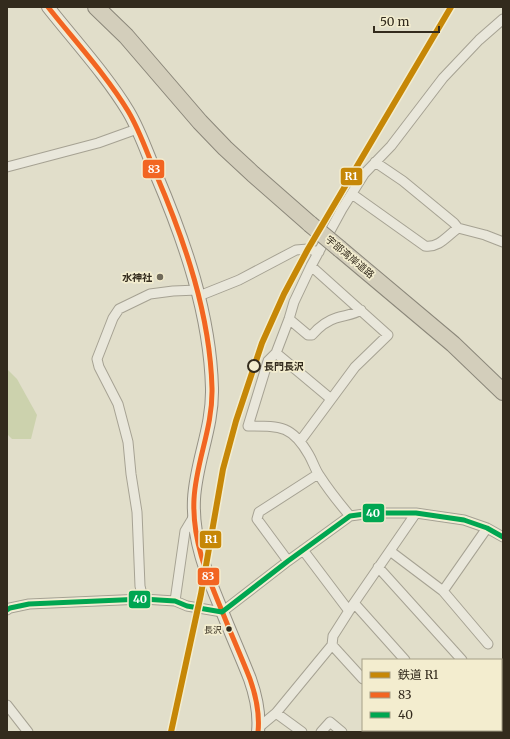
<svg xmlns="http://www.w3.org/2000/svg" width="510" height="739" font-family="Merriweather,'Noto Sans JP',serif">
	<style>
		.green { fill: #ccd2ad }
		.lines { fill: none; stroke-linecap: round; stroke-linejoin: round }
		.street-casing { stroke: #a6a293; stroke-width: 11 }
		.secondary-casing { stroke: #959183; stroke-width: 14 }
		.highway-casing { stroke: #8b877a; stroke-width: 18 }
		.street { stroke: #e9e7db; stroke-width: 9 }
		.secondary { stroke: #e9e7db; stroke-width: 12 }
		.highway { stroke: #d3cebb; stroke-width: 16 }
		.highway-bridge-casing { stroke: #8b877a; stroke-width: 18; stroke-linecap: butt }
		.highway-bridge { stroke: #d3cebb; stroke-width: 16 }
		.bus-1-casing { stroke: #f3edcf; stroke-width: 8 }
		.bus-2-casing { stroke: #f3edcf; stroke-width: 8 }
		.bus-1 { stroke: #f26522; stroke-width: 5 }
		.bus-2 { stroke: #00a651; stroke-width: 5 }
		.rail-1-casing { stroke: #f3edcf; stroke-width: 9 }
		.rail-1 { stroke: #c68707; stroke-width: 6 }
		.poi-dot { fill: #706a5a; stroke: #f3edcf; stroke-width: 1.5 }
		.stop-dot { fill: #f3edcf; stroke: #332b1d; stroke-width: 2 }
		.bus-dot { fill: #332b1d; stroke: #f3edcf; stroke-width: 1.5 }
		.labels { text-anchor: middle; dominant-baseline: central; stroke-width: 3.5; stroke-linejoin: round; paint-order: stroke }
		.bus-label { font-size: 9px; fill: #332b1d; stroke: #f3edcf; text-anchor: end }
		.street-label { font-size: 10px; fill: #332b1d; stroke: #f3edcf }
		.poi-label { font-size: 10px; font-weight: bold; fill: #332b1d; stroke: #f3edcf; text-anchor: end }
		.stop-label { font-size: 10px; font-weight: bold; fill: #332b1d; stroke: #f3edcf; text-anchor: start }
		.line-badge { stroke: #f3edcf; stroke-width: 1.5 }
		.badge-label { font-size: 11px; text-anchor: middle; font-weight: bold; fill: #fff }
	</style>
	<rect width="100%" height="100%" fill="#e1deca"/>
	<path class="green" d="M 7,369 L 17,379 L 37,415 L 31,439 L 12,439 L 7,434 Z"/>
	<g class="lines">
		<defs>
			<path id="street" d="M 375,162 L 403,181 L 454,223 L 458,228
				M 7,167 L 98,143 L 137,129
				M 352,194 L 425,246 C 439,248 447,236 458,228 L 485,235 L 503,242
				M 199,296 L 239,280 L 296,250 L 308,249 L 319,252
				M 289,319 L 308,335 L 312,335 C 319,327 326,321 336,318 C 345,315 353,315 361,310
				M 276,353 L 331,399
				M 301,440 L 355,367 L 388,335 L 311,266
				M 350,516 C 339,503 328,489 319,475 C 315,469 313,462 309,455 C 292,425 280,426 248,426 L 268,361 L 276,353 L 289,319 L 294,302 L 311,266 L 342,209 L 364,174 L 391,146 L 443,78 L 479,40 L 503,19
				M 303,550 L 349,611
				M 390,551 L 443,591 L 488,644
				M 288,561 L 257,519 L 259,512 L 318,474
				M 378,567 L 462,660
				M 443,591 L 487,528
				M 143,599 L 140,586 L 137,512 L 131,474 L 128,442 L 118,404 L 99,367 L 97,359 L 113,318 L 119,309 L 150,294 L 173,291 L 198,290
				M 175,601 L 185,531 L 194,516
				M 354,603 L 405,660
				M 7,610 L 10,608 L 29,604 L 143,599 L 175,601 L 187,606 L 222,612 L 288,561 L 350,516 L 372,513 L 416,513 L 464,520 L 487,528 L 503,537
				M 332,645 L 363,679
				M 7,705 L 28,732
				M 501,711 L 503,708
				M 276,713 L 302,732
				M 501,721 L 503,722
				M 258,728 L 276,713 L 332,645 L 333,636 L 354,603 L 416,513
				M 399,730 L 403,732
				M 321,732 L 330,722 L 342,732
				M 385,732 L 387,730
				M 486,732 L 487,730"/>
			<path id="secondary" d="M 48,7 C 74,40 107,76 128,111 C 140,131 147,153 156,174 C 185,242 210,314 212,388 C 213,428 196,461 194,499 C 192,540 207,575 222,611 C 231,634 241,656 250,679 C 256,696 260,713 258,732"/>
			<path id="highway" d="M 96,7 L 126,36 L 200,122 L 225,148 L 253,174 L 310,224
				M 340,249 L 453,344 L 503,392"/>
		</defs>
		<use href="#street" class="street-casing"/>
		<use href="#secondary" class="secondary-casing"/>
		<use href="#highway" class="highway-casing"/>
		<use href="#street" class="street"/>
		<use href="#secondary" class="secondary"/>
		<use href="#highway" class="highway"/>
		<defs>
			<path id="highway-bridge" d="M 310,224 L 340,249"/>
		</defs>
		<use href="#highway-bridge" class="highway-bridge-casing"/>
		<use href="#highway-bridge" class="highway-bridge"/>
		<defs>
			<path id="bus-1" d="M 48,7 C 74,40 107,76 128,111 C 140,131 147,153 156,174 C 185,242 210,314 212,388 C 213,428 196,461 194,499 C 192,540 207,575 222,611 C 231,634 241,656 250,679 C 256,696 260,713 258,732"/>
			<path id="bus-2" d="M 7,610 L 10,608 L 29,604 L 143,599 L 175,601 L 187,606 L 222,612 L 288,561 L 350,516 L 372,513 L 416,513 L 464,520 L 487,528 L 503,537"/>
		</defs>
		<use href="#bus-1" class="bus-1-casing"/>
		<use href="#bus-2" class="bus-2-casing"/>
		<use href="#bus-1" class="bus-1"/>
		<use href="#bus-2" class="bus-2"/>
		<defs>
			<path id="rail-1" d="M 171,732 L 201,594 L 223,469 L 236,421 L 262,343 L 284,294 L 308,249 L 451,7"/>
		</defs>
		<use href="#rail-1" class="rail-1-casing"/>
		<use href="#rail-1" class="rail-1"/>
	</g>
	<circle class="poi-dot" cx="160" cy="277" r="4"/>
	<circle class="stop-dot" cx="254" cy="366" r="6"/>
	<circle class="bus-dot" cx="229" cy="629" r="3.5"/>
	<g class="labels">
		<g class="bus-label">
			<text x="222" y="629">長沢</text>
		</g>
		<g class="street-label">
			<text transform="translate(350 257) rotate(40)">宇部湾岸道路</text>
		</g>
		<g class="poi-label">
			<text x="152" y="277">水神社</text>
		</g>
		<g class="stop-label">
			<text x="264" y="366">長門長沢</text>
		</g>
	</g>
	<g class="line-badge">
		<rect x="142" y="159" width="23" height="20" rx="4" fill="#f26522"/>
		<rect x="340" y="167" width="23" height="19" rx="4" fill="#c68707"/>
		<rect x="362" y="503" width="23" height="20" rx="4" fill="#00a651"/>
		<rect x="199" y="530" width="23" height="19" rx="4" fill="#c68707"/>
		<rect x="197" y="567" width="23" height="19" rx="4" fill="#f26522"/>
		<rect x="128" y="590" width="23" height="19" rx="4" fill="#00a651"/>
	</g>
	<g class="badge-label">
		<text x="154" y="173">83</text>
		<text x="351" y="180">R1</text>
		<text x="373" y="517">40</text>
		<text x="211" y="543">R1</text>
		<text x="208" y="580">83</text>
		<text x="140" y="603">40</text>
	</g>
	<rect width="510" height="739" fill="none" stroke="#332b1d" stroke-width="16"/>
	<rect x="362" y="659" width="140" height="72" fill="#f3edcf" stroke="#a69f88"/>
	<rect x="370" y="672" width="20" height="6" fill="#c68707" stroke="#a69f88"/>
	<text x="398" y="679" font-size="12" fill="#332b1d">鉄道 R1</text>
	<rect x="370" y="692" width="20" height="6" fill="#f26522" stroke="#a69f88"/>
	<text x="398" y="699" font-size="12" fill="#332b1d">83</text>
	<rect x="370" y="712" width="20" height="6" fill="#00a651" stroke="#a69f88"/>
	<text x="398" y="719" font-size="12" fill="#332b1d">40</text>
	<path d="M374 26v6h65v-6" fill="none" stroke="#332b1d" stroke-width="2"/>
	<text x="380" y="26" font-size="12" fill="#332b1d" stroke="#f3edcf" stroke-width="3" paint-order="stroke">50 m</text>
</svg>
